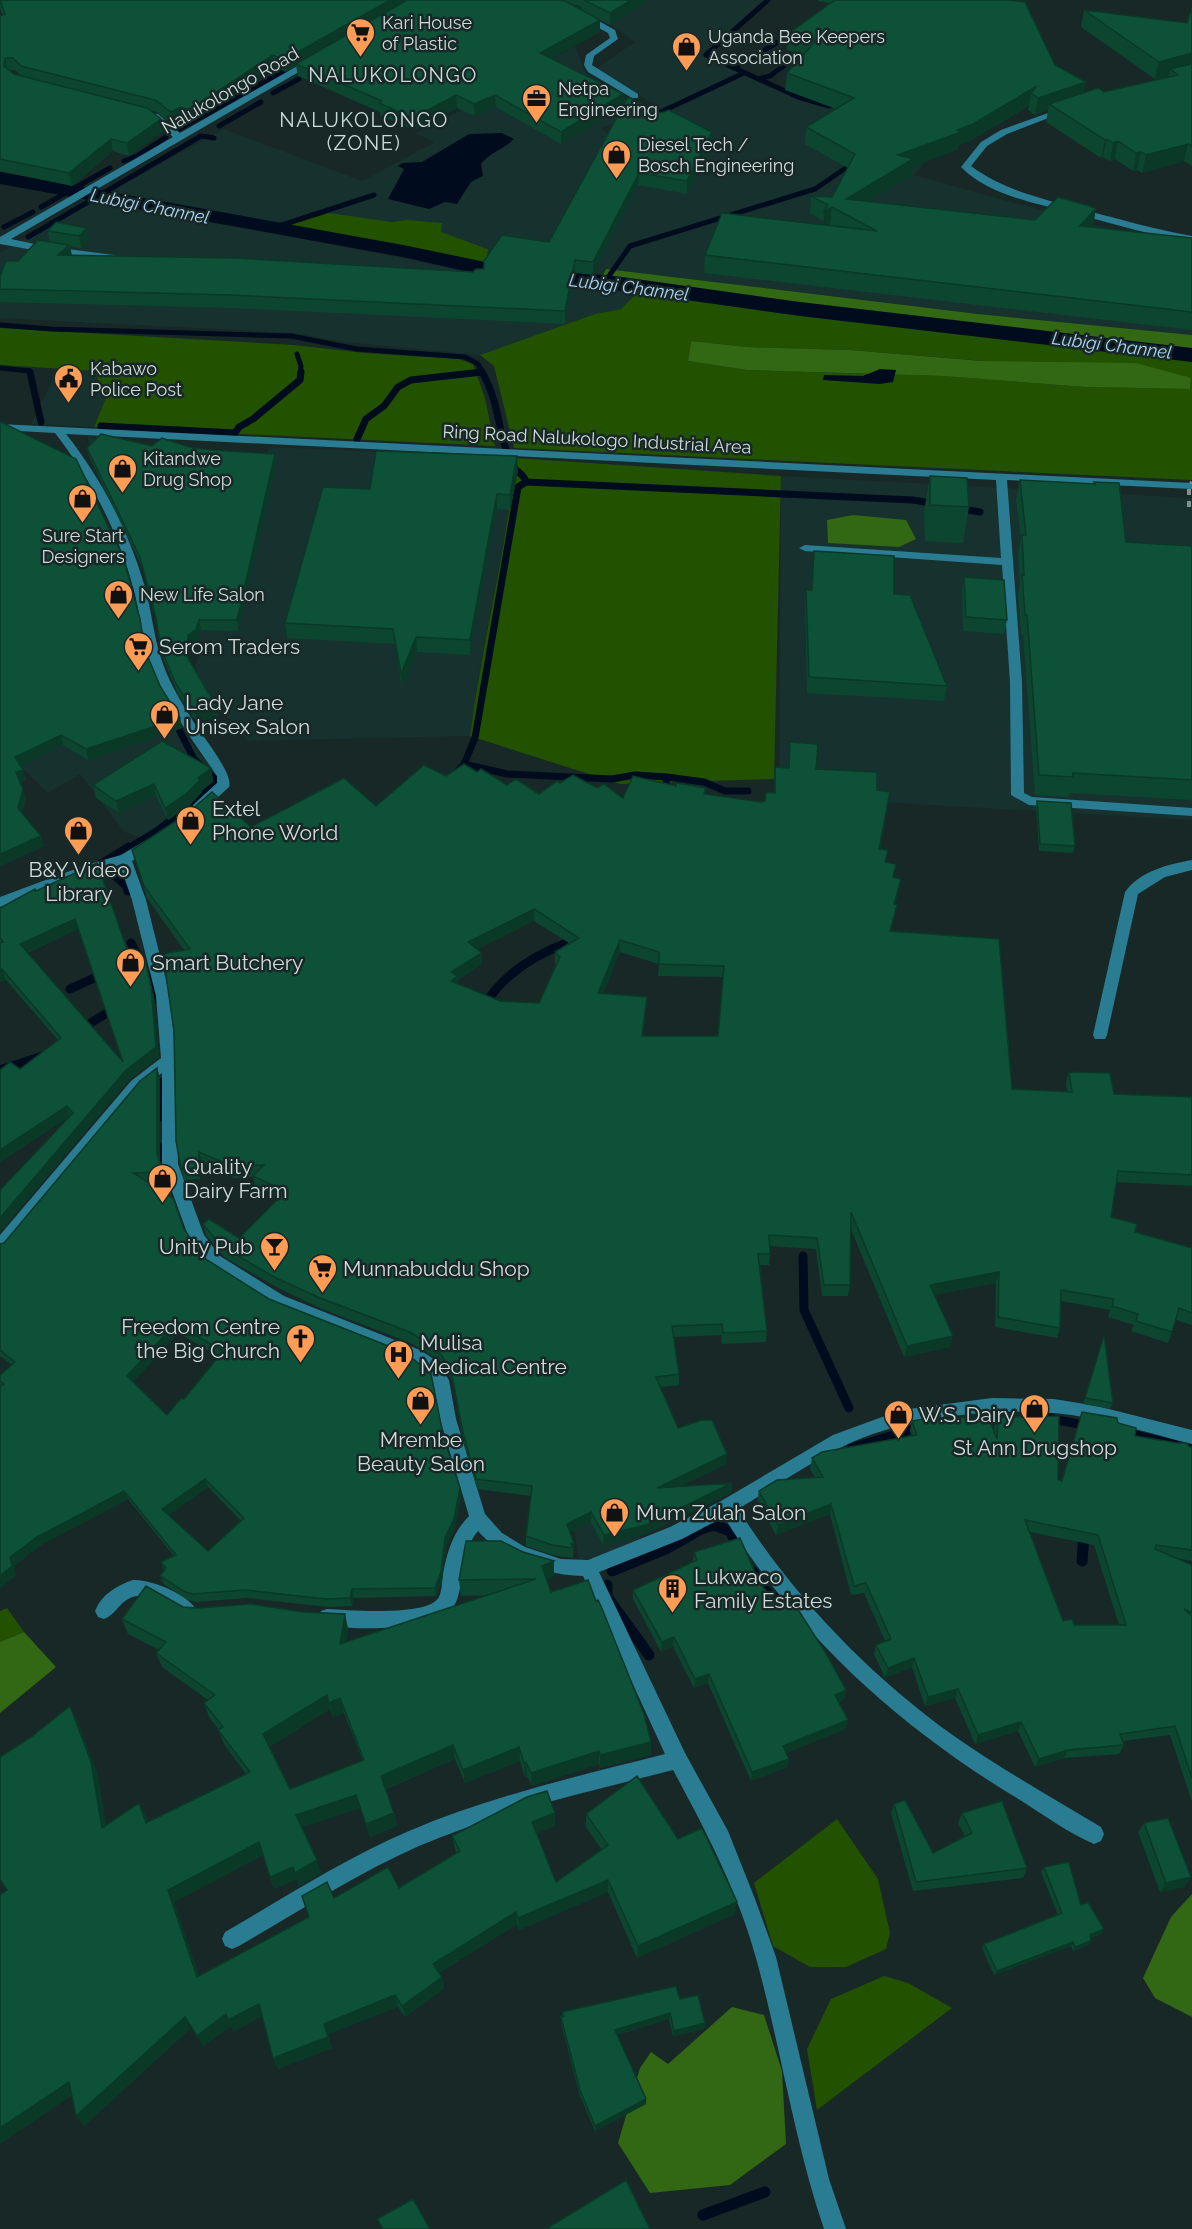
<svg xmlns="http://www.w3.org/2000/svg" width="1192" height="2229" font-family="Raleway,sans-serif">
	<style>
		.built { fill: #17312f }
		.green { fill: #225200; fill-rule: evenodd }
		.forest { fill: #326713 }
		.water { fill: #000c1e }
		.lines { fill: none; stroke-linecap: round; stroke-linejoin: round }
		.stream-far3 { stroke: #000c1e; stroke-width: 5 }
		.stream-far2 { stroke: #000c1e; stroke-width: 7 }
		.stream-far1 { stroke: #000c1e; stroke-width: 9 }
		.stream { stroke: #000c1e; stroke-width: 11 }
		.canal { fill: #000c1e; fill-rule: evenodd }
		.minor { fill: #2a7c92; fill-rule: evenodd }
		.rail { stroke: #828f8e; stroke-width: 4; stroke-dasharray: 6 6; stroke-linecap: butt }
		.wall { fill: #0c4631; fill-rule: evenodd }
		.shaded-wall { fill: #0a3928 }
		.building { fill: #0e5139; stroke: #0a3928; stroke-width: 1.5; fill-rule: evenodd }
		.labels { text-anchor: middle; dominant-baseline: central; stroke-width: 5; stroke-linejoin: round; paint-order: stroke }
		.far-poi-label { font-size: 18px; fill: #d0dad9; stroke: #182827; text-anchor: start }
		.far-street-label { font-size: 18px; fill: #d0dad9; stroke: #182827 }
		.far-water-label { font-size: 18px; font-style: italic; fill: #add3f5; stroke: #182827 }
		.far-quarter-label { font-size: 20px; letter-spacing: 1.5px; fill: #c8dddb; stroke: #182827 }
		.poi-label { font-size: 21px; fill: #d0dad9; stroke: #182827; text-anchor: start }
	</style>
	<rect width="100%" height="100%" fill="#182827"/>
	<path class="built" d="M 589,0 L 764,0 L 702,54 L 739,73 L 680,101 L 744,75 L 786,94 L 833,109 L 926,161 L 914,175 L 1155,242 L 1192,249 L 1192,335 L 978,314 L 606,269 L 601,279 L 589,278 L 487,262 L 488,249 L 441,232 L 442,224 L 407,220 L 392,222 L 329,213 L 334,207 L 272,225 L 104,195 L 224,129 L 362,181 L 435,142 L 415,133 L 477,103 L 575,46 L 586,74 L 635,103 L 629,116 L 600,129 L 610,135 L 661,109 L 597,68 L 635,42 L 609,23 L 575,8 Z
		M 92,203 L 273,233 L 482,274 L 639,291 L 621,309 L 595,314 L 480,355 L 345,342 L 293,333 L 0,318 L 0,253 Z
		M 58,368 L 96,371 L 100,391 L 108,393 L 94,427 L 31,424 Z
		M 87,437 L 121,439 L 249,507 L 269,447 L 516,458 L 510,510 L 480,668 L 470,736 L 248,741 L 194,678 L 199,646 L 160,653 L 158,625 L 147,583 L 136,553 L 104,493 Z
		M 781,476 L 1192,498 L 1192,820 L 779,796 Z
		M 129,572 L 145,627 L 95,650 L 146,631 L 174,721 L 220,780 L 188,807 L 142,838 L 124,832 L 80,774 L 48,793 L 19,764 L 68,598 Z
		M 616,1483 L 643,1544 L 579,1561 L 574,1528 Z"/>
	<path class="green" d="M 329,213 L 392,222 L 407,220 L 442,223 L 441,232 L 488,249 L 487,262 L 589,278 L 501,270 L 283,227 Z
		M 639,291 L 807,315 L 1192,358 L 1192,480 L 514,448 L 494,366 L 480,355 L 595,314 L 621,309 ZM 691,341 L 747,347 L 850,350 L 1191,378 L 1190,389 L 1085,387 L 942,376 L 747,370 L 688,361 Z
		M 0,328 L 293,345 L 365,353 L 459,359 L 473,364 L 485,398 L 495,446 L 94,427 L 108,393 L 100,391 L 96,371 L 0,365 Z
		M 516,458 L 781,476 L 774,779 L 620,784 L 470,736 C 482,643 506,552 516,458 Z
		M 7,1608 L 24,1632 L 0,1642 L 0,1611 Z
		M 837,1819 L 878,1879 L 890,1933 L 886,1949 L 846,1967 L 810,1967 L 773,1946 L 754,1883 Z
		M 884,1976 L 908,1983 L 952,2008 L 817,2110 L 807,2049 L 831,1999 Z"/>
	<path class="forest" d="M 606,269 L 978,314 L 1192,335 L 1192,351 L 863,314 L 601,279 Z
		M 691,341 L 747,347 L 850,350 L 982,361 L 1136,363 L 1191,378 L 1190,389 L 1085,387 L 942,376 L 747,370 L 688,361 Z
		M 853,515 L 906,520 L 916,539 L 899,547 L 828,543 L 827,520 Z
		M 24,1632 L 56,1667 L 0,1713 L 0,1642 Z
		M 1192,1894 L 1192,2017 L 1155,1998 L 1143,1978 L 1171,1917 Z
		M 732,2007 L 764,2015 L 782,2071 L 786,2144 L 730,2185 L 650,2193 L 618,2143 L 640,2068 L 651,2052 L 668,2064 Z"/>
	<path class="water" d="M 502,133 L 514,139 C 503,150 491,152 481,164 L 483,176 L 471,182 L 457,204 L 445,202 L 429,209 L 388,199 L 404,169 L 398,166 L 403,163 L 422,162 L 469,134 Z
		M 880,369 L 896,370 L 893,382 L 880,384 L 823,380 L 824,375 L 863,376 Z"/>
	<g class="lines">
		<path class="stream-far3" d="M 768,0 L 706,55 L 798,97 L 829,106 L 840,102
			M 734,68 L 797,31
			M 758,79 L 770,76 L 794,58
			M 273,93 L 299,79
			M 648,118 L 744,73
			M 219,126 L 261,102
			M 179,129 L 286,70
			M 124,161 L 137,156 L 166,137
			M 41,207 L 110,168
			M 4,227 L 33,212
			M 273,228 L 374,195
			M 28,237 L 201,136 L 214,138
			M 613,283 L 609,276 L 630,246 L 815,189 L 856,161
			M 0,325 L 51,329 L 291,336 L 357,349 L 465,357 L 478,364 L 483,373
			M 297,354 L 301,366 L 300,373
			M 0,368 L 30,371 L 30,373
			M 471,373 L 482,372"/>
		<path class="stream-far2" d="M 30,372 L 41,422
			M 482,372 C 500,403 498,434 511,464 C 515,472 524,473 526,482 L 913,500 L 937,504
			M 101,426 L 235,433 L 239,427 L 253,419 L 300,380 L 301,372
			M 357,439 L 366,419 L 384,406 L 398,387 L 411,380 L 482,372
			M 957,508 L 980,512
			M 132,591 L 143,629 L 146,662
			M 464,764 L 507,774 L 612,779 L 635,775 L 667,777 L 664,794
			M 456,773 L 464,764 L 475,738 L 518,487 L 526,482
			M 667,777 L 704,782 L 725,791 L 748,791
			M 127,849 L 158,830 L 216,784 L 217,781 L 194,759 L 174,720"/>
		<path class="stream-far1" d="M 101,864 L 129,847
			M 89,876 L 111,872 L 127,886 L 128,891
			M 131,943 L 141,962
			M 121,966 L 139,958
			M 147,975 L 155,995 L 151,1003
			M 70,989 L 103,974
			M 484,1006 C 503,974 534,955 569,942
			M 79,1030 L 115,1008
			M 0,1070 L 43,1056
			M 150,1081 L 163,1083 L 158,1118
			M 144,1191 L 167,1176 L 158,1155 L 158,1147
			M 803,1256 L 804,1310 L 849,1408
			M 1047,1418 L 1089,1426
			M 1124,1432 L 1192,1449
			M 849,1441 L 853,1447 L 921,1427"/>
		<path class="stream" d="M 1082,1561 L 1084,1533
			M 612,1571 L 666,1549 L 701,1529 L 714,1525 L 730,1531 L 740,1550
			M 753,1572 L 763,1589 L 786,1607
			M 607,1585 L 607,1597 L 649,1655
			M 703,2215 L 765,2192"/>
		<path class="canal" d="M 0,172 L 403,245 L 495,264 L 622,277 L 800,302 L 1192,348 L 1192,362 L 800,316 L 622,291 L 495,278 L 403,257 L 0,184 Z"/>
		<path class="minor" d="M 580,14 L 586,14 L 615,30 L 618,39 L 594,56 L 592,65 L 638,94 L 638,98 L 632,98 L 588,72 L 584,65 L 586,55 L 610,38 L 608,33 L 580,18 Z
			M 313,57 L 316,58 L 316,62 L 11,239 L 44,246 L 114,255 L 117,256 L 117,260 L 44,252 L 0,244 L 0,237 L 173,137 L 152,118 L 142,116 L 142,112 L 158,114 L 180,133 Z
			M 1062,108 L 1069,110 L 1007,134 L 987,146 L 971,166 C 1006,192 1048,200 1088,211 C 1123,220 1157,230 1192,236 L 1192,242 C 1154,236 1117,225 1080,215 C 1042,204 990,197 961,167 L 981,142 L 1001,130 Z
			M 0,424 L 1192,483 L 1192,489 L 1007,480 L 1022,682 L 1024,793 L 1032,797 L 1192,808 L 1192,816 L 1029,805 L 1011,795 L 1010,682 L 1002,565 L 805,551 L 799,548 L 805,545 L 1001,558 L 996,480 L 66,434 C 101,478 128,530 144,584 C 151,607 153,632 160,655 C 167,679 180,700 193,721 C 201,734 234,774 229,787 L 204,810 L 194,810 L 192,807 L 194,804 L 217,783 L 217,776 C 193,741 167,706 152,666 C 142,641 140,613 133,587 C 118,531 90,478 55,433 L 0,430 Z
			M 148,839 L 155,844 L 153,847 L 132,861 L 146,900 L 170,996 L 176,1060 L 178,1164 L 204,1235 L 220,1256 L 284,1296 L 420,1350 L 437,1361 L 449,1380 L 456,1419 L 485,1514 L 502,1533 L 525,1547 L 561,1559 L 588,1560 L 670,1527 L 721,1501 L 833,1435 L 901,1410 L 992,1398 L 1054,1399 L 1097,1406 L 1192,1430 L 1192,1444 C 1147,1433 1101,1417 1054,1413 C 990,1408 902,1417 844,1446 C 807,1464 773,1488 738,1509 C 795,1598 868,1674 954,1736 C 1001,1769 1051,1797 1101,1827 L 1104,1834 L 1101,1841 L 1094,1844 C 1068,1833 1044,1815 1020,1800 C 900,1728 798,1636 724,1517 L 682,1539 L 599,1572 L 685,1753 L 728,1831 L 755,1899 L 776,1957 L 829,2179 L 846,2229 L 824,2229 C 794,2141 781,2048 756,1958 C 738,1892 706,1831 673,1770 C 588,1792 500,1811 419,1846 C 356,1874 298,1912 239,1946 L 232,1949 L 225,1946 L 222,1939 L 225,1932 C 285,1897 344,1859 409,1831 C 491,1796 579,1776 665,1754 L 583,1576 C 545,1575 503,1560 478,1531 C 457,1556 466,1592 452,1609 C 434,1631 345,1632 321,1623 L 318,1617 L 321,1611 L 327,1609 C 348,1610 429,1617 439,1597 C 442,1591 442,1581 443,1574 C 447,1552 453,1532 469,1516 L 440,1419 L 433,1382 L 425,1371 L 408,1360 L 272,1306 L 208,1266 L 189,1238 L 162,1164 L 162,1073 L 141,1089 L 6,1251 L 0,1252 L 0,1235 L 131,1081 L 161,1058 L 156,996 L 132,900 L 120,865 L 95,872 L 0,907 L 0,897 L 86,865 L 121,855 Z
			M 1192,860 L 1192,870 L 1165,877 L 1138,894 L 1107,1035 L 1105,1039 L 1095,1039 L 1093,1035 L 1125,892 C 1140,871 1169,864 1192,860 Z
			M 133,1580 C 151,1579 190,1595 197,1611 L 194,1617 L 188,1619 C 170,1613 151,1589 130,1598 C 119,1603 115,1615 104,1619 L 98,1617 L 95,1611 C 102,1594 116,1586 133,1580 Z"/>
		<path class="rail" d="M 1189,507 L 1189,486 L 1192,482"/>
	</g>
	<path class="wall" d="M 0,0 L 649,0 L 610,25 L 600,20 L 600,32 L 551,59 L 623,94 L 623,105 L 712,144 L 687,194 L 638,185 L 593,275 L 575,273 L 565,324 L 231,308 L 0,302 L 0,276 L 18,261 L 50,242 L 48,231 L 87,228 L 90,240 L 81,248 L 70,246 L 72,255 L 473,272 L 484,269 L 549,242 L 622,107 L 561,144 L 496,107 L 475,116 L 457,108 L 414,130 L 380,115 L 380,112 L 298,76 L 296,65 L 286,72 L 275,67 L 191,122 L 181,119 L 173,125 L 157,112 L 149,110 L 163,132 L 129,156 L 113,151 L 72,186 L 0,171 L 0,16 L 3,15 L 0,8 ZM 570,4 L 581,6 L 583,10 ZM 9,70 L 15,70 L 22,76 L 14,74 Z
		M 818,0 L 1009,0 L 1055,65 L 1084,93 L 1104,92 L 1168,77 L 1169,76 L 1155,79 L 1081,27 L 1084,10 L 1187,23 L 1192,7 L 1192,166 L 1184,161 L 1142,173 L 1137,170 L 1133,171 L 1115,159 L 1110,161 L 1103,157 L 1101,158 L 1046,122 L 1048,110 L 1035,115 L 1028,110 L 1029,106 L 970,141 L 959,145 L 958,149 L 912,167 L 911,176 L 869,201 L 1035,220 L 1096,208 L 1093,225 L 1091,227 L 1192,238 L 1192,330 L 704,273 L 705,255 L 823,225 L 823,221 L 810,213 L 811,196 L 832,197 L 848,168 L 805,144 L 806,127 L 836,109 L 785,90 L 787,73 L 804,55 L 787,50 L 788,34 L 830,3 L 818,1 Z
		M 0,422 L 140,619 L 146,652 L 160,686 L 180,718 L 182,728 L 88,760 L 63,745 L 20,766 L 26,780 L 20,782 L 26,799 L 22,813 L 41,836 L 44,846 L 0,866 Z
		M 152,446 L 189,447 L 211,450 L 275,454 L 276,464 L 238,631 L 201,630 L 198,640 L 190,645 L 190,661 L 218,716 L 197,723 L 178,694 L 163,658 L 157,624 L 142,567 L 90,458 L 87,448 Z
		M 518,471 L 510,510 L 497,509 L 470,655 L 417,652 L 402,689 L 395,644 L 287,638 L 285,623 L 370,489 Z
		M 930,476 L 969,507 L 963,543 L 925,541 L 924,512 Z
		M 1020,480 L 1094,484 L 1094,482 L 1126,542 L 1192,546 L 1192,800 L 1069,793 L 1068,797 L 1035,795 L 1023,635 L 1021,635 L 1018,594 L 1020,584 L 1018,555 L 1021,539 L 1016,500 Z
		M 814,551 L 894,594 L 947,686 L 944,701 L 807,693 L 805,606 L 806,590 L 811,590 Z
		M 964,577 L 1007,620 L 1004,634 L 963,631 L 962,591 Z
		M 775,767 L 816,769 L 877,790 L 890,792 L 880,849 L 894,877 L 901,879 L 895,904 L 895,916 L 891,931 L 1012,1089 L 1067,1091 L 1066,1083 L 1069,1072 L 1114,1094 L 1192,1097 L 1192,1186 L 1116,1182 L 1111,1217 L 1135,1232 L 1192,1248 L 1192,1325 L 1176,1320 L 1172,1332 L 1168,1343 L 1131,1331 L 1134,1325 L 1108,1317 L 1110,1310 L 1061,1301 L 1060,1328 L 1057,1338 L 995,1327 L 996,1283 L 934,1295 L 950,1347 L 904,1357 L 850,1227 L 850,1285 L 848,1296 L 822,1296 L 816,1249 L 769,1246 L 770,1254 L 769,1265 L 760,1265 L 767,1331 L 766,1342 L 722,1344 L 721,1335 L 674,1337 L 679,1374 L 679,1385 L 660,1387 L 678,1428 L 726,1464 L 680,1486 L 732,1483 L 731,1493 L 646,1534 L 603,1545 L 591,1522 L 570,1532 L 574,1553 L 573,1554 L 573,1558 L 552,1555 L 526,1546 L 526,1536 L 531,1496 L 477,1489 L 464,1443 L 452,1380 L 439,1360 L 411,1343 L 322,1309 L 278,1288 L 224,1257 L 206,1235 L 203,1224 L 239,1238 L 279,1198 L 255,1187 L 253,1177 L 234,1178 L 202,1163 L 200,1179 L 184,1180 L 179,1163 L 184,950 L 147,898 L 132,850 L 251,827 L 376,806 L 446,776 L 477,772 L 507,785 L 539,794 L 560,783 L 597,788 L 623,798 L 676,786 L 706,788 L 705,794 L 761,802 L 765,801 L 766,792 L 774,793 ZM 534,921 L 569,943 L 555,952 L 555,964 L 556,965 L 539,1003 L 500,1001 L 458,984 L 458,980 L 482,964 L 477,949 ZM 620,952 L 659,964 L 658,976 L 723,977 L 718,1036 L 643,1036 L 646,1009 L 647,997 L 603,993 Z
		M 211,768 L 213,781 L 202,790 L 202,792 L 189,806 L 168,820 L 156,796 L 119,813 L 96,798 L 93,785 Z
		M 1037,801 L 1075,846 L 1073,853 L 1039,851 L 1036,808 Z
		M 35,889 L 132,963 L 145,960 L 154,996 L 159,1057 L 129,1080 L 0,1232 L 0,1190 L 70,1116 L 0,1162 L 0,1070 L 20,1069 L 58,1040 L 6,980 L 0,982 L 0,908 ZM 78,929 L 122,1061 L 27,953 Z
		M 157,1068 L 160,1078 L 160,1162 L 166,1181 L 148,1182 L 184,1229 L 204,1258 L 443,1435 L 460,1488 L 461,1496 L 455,1528 L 446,1547 L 442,1580 L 436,1596 L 353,1598 L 352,1606 L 328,1607 L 247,1598 L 196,1602 L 188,1600 L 164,1584 L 160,1576 L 164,1570 L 161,1562 L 174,1556 L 128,1499 L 41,1545 L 14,1566 L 16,1575 L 0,1588 L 0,1375 L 12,1365 L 0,1356 L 0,1244 L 4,1243 ZM 178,1333 L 218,1356 L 184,1399 L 167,1415 L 133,1382 ZM 208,1487 L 241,1521 L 208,1551 L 169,1515 Z
		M 1104,1335 L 1113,1403 L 1110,1409 L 1083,1404 Z
		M 1082,1412 L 1118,1423 L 1135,1436 L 1192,1447 L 1192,1561 L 1176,1558 L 1192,1565 L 1192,1802 L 1170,1735 L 1122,1741 L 1124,1745 L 1119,1754 L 1064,1758 L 1035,1767 L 1018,1731 L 975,1744 L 955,1698 L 925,1706 L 912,1667 L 885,1678 L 874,1654 L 876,1645 L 885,1641 L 864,1593 L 851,1595 L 830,1514 L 776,1535 L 757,1501 L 759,1491 L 815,1477 L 810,1469 L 812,1458 L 912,1436 L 910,1431 L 912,1421 L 940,1418 L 994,1432 L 994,1427 L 998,1417 L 1058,1480 L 1061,1481 ZM 1030,1532 L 1094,1545 L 1119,1625 L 1074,1625 L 1063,1621 Z
		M 523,1552 L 554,1561 L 554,1576 L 547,1580 L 551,1592 L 651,1742 L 651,1755 L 600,1768 L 599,1764 L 532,1786 L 527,1776 L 525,1777 L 520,1761 L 465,1783 L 455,1759 L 386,1789 L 394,1813 L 397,1826 L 370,1837 L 360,1808 L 302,1827 L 321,1873 L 299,1886 L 297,1879 L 274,1889 L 263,1855 L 174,1902 L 199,1976 L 309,1917 L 334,1898 L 399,1888 L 456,1853 L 455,1849 L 452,1836 L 555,1813 L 555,1826 L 537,1833 L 556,1882 L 602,1850 L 586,1827 L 586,1814 L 678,1839 L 735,1914 L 637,1958 L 608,1892 L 519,1930 L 517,1924 L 439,1973 L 442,1977 L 444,1989 L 405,2017 L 398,2007 L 328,2034 L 332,2048 L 278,2069 L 273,2058 L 262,2016 L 234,2031 L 231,2026 L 203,2046 L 192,2027 L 84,2126 L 76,2116 L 72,2096 L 7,1890 L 77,1720 L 98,1776 L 106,1825 L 139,1803 L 148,1822 L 246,1774 L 224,1744 L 218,1730 L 219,1730 L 209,1717 L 204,1703 L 208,1700 L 162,1667 L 156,1653 L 159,1650 L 128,1634 L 122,1619 L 183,1607 L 345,1614 L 348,1629 L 346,1642 L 488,1595 L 461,1596 L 459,1580 ZM 330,1709 L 333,1717 L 344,1713 L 363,1761 L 290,1789 L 269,1747 Z
		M 694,1552 L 760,1584 L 846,1690 L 844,1699 L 839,1702 L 848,1720 L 845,1729 L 786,1753 L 789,1759 L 787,1767 L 751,1781 L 708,1683 L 694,1688 L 673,1646 L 661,1652 L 633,1599 L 633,1590 L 693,1562 Z
		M 894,1804 L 933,1853 L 965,1836 L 958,1823 L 962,1813 L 1027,1868 L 1023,1878 L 913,1891 L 891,1813 Z
		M 1144,1823 L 1191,1877 L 1184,1887 L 1160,1892 L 1138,1832 Z
		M 1044,1867 L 1081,1905 L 1104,1929 L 1101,1934 L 1091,1938 L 1091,1941 L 1089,1945 L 1073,1951 L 1071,1946 L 994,1975 L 982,1948 L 984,1944 L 1058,1915 L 1041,1872 Z
		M 680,1999 L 705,2023 L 704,2029 L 673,2036 L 669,2019 L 617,2035 L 646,2104 L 595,2131 L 580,2096 L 561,2023 L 562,2012 Z"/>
	<path class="shaded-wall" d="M 390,0 L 411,0 L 296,64 L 296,65 L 286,72 L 284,60 Z
		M 631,0 L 649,0 L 610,25 L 610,13 Z
		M 600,20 L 600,32 L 540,65 L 540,53 Z
		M 1192,53 L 1192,67 L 1170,69 L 1169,76 L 1155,79 L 1159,62 Z
		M 273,55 L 275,67 L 191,122 L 189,110 Z
		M 5,58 L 8,70 L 4,66 Z
		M 1086,82 L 1083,99 L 1049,104 L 1048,110 L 1035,115 L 1038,98 Z
		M 1037,86 L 1031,93 L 1029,106 L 970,141 L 959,145 L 958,149 L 912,167 L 911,176 L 846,215 L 846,199 L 898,155 L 957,130 Z
		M 623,94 L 623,107 L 561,144 L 561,132 Z
		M 456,95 L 457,108 L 414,130 L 413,118 Z
		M 495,95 L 496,107 L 475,116 L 474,104 Z
		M 180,107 L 181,119 L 173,125 L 171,112 Z
		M 161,119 L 163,132 L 129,156 L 127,143 Z
		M 712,132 L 712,144 L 687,194 L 687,181 Z
		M 111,139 L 113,151 L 72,186 L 69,173 Z
		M 1107,139 L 1103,157 L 1101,158 L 1105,140 Z
		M 1118,141 L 1115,159 L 1110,161 L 1113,143 Z
		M 1188,144 L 1184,161 L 1142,173 L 1146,155 Z
		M 1141,152 L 1137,170 L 1133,171 L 1136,153 Z
		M 639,173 L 638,185 L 593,275 L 593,262 Z
		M 832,207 L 830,224 L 823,229 L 824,211 Z
		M 1096,208 L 1093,225 L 1077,243 L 1080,226 Z
		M 87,228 L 90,240 L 81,248 L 79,236 Z
		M 69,245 L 72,257 L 58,255 Z
		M 575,260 L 575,273 L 565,324 L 565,311 Z
		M 275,454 L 276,464 L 238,631 L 237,620 Z
		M 517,456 L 518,471 L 510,510 L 510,495 Z
		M 497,494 L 497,509 L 470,655 L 470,640 Z
		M 199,620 L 201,630 L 198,640 L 190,645 L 190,668 L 188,658 L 188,635 Z
		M 416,637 L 417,652 L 402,689 L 401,674 Z
		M 216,706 L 218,716 L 197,723 L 195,713 Z
		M 180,718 L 182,728 L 88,760 L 86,749 Z
		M 61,735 L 63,745 L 18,768 L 15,757 Z
		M 211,768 L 213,781 L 202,790 L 202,792 L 189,806 L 168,820 L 165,808 Z
		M 23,770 L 26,780 L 19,783 L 16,772 Z
		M 154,784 L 156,796 L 119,813 L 116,801 Z
		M 23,789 L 26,799 L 21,818 L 18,808 Z
		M 41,836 L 44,846 L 0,866 L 0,854 Z
		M 901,879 L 899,890 L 892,916 L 894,904 Z
		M 897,905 L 895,916 L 888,943 L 890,931 Z
		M 534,909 L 534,921 L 469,954 L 468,942 Z
		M 75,919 L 78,929 L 23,954 L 20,944 Z
		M 620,940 L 620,952 L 598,1005 L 598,993 Z
		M 482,953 L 482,964 L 458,980 L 458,988 L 452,993 L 451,972 Z
		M 2,969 L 6,980 L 0,982 L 0,971 Z
		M 151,986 L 154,996 L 159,1057 L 129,1080 L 0,1232 L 0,1218 L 126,1070 Z
		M 157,1068 L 160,1078 L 160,1164 L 157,1154 Z
		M 67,1106 L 70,1116 L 0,1162 L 0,1150 Z
		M 199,1152 L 202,1163 L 200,1179 L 198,1168 Z
		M 999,1272 L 996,1283 L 928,1296 L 930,1285 Z
		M 175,1324 L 178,1333 L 130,1385 L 127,1376 Z
		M 953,1336 L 950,1347 L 904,1357 L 907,1346 Z
		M 727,1454 L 726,1464 L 657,1498 L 657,1488 Z
		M 205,1479 L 208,1487 L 165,1518 L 162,1509 Z
		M 732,1483 L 731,1493 L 646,1534 L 603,1545 L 604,1535 Z
		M 460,1488 L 461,1496 L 455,1528 L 446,1547 L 442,1580 L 436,1596 L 435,1588 L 445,1538 Z
		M 124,1491 L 128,1499 L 41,1545 L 14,1566 L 16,1575 L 0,1588 L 0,1576 L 10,1557 L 37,1537 Z
		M 831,1504 L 830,1514 L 776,1535 L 778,1525 Z
		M 591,1512 L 591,1522 L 567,1533 L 567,1524 Z
		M 574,1543 L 574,1553 L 573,1554 L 573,1548 L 571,1544 Z
		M 554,1561 L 554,1576 L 542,1582 L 542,1566 Z
		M 352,1589 L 353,1598 L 352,1606 L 350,1598 Z
		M 345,1614 L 348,1629 L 344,1659 L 340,1644 Z
		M 674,1637 L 673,1646 L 661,1652 L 662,1642 Z
		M 914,1658 L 912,1667 L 885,1678 L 888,1668 Z
		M 709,1674 L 708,1683 L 694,1688 L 695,1679 Z
		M 958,1689 L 955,1698 L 925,1706 L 928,1697 Z
		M 846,1690 L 844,1699 L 833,1704 L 835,1695 Z
		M 327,1695 L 330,1709 L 268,1748 L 263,1734 Z
		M 340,1698 L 344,1713 L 333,1717 L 329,1703 Z
		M 70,1706 L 77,1720 L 98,1776 L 109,1841 L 102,1828 Z
		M 848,1720 L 845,1729 L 781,1755 L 783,1746 Z
		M 1021,1722 L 1018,1731 L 975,1744 L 978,1735 Z
		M 651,1742 L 651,1755 L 600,1768 L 600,1755 Z
		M 453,1745 L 455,1759 L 384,1789 L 381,1776 Z
		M 519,1747 L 520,1761 L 465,1783 L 463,1770 Z
		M 1068,1750 L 1064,1758 L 1035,1767 L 1039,1759 Z
		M 599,1751 L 599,1764 L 532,1786 L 531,1773 Z
		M 789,1759 L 787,1767 L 751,1781 L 752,1772 Z
		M 526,1762 L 527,1776 L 525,1777 L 524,1763 Z
		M 356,1795 L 360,1808 L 300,1828 L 296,1815 Z
		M 139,1803 L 146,1816 L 152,1836 L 146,1823 Z
		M 394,1813 L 397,1826 L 370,1837 L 366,1824 Z
		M 555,1813 L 555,1826 L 533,1835 L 532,1822 Z
		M 259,1842 L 264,1855 L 174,1902 L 203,1988 L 197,1977 L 168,1890 Z
		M 317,1860 L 321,1873 L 299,1886 L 297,1879 L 274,1889 L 270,1877 L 293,1867 Z
		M 1191,1877 L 1184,1887 L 1160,1892 L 1166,1883 Z
		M 608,1880 L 608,1892 L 519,1930 L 518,1918 Z
		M 737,1902 L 735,1914 L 637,1958 L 638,1946 Z
		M 516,1912 L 517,1924 L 436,1975 L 433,1964 Z
		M 1104,1929 L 1101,1934 L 1087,1939 L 1090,1935 Z
		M 1091,1941 L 1089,1945 L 1073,1951 L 1075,1947 Z
		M 1073,1942 L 1071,1946 L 994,1975 L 997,1971 Z
		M 442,1977 L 444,1989 L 405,2017 L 402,2006 Z
		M 395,1995 L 398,2007 L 328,2034 L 332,2048 L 278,2069 L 273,2058 L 324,2024 Z
		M 259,2004 L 264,2015 L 234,2031 L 231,2026 L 203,2046 L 197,2036 L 226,2014 Z
		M 670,2013 L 669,2019 L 615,2035 L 615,2030 Z
		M 185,2017 L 192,2027 L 84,2126 L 76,2116 Z
		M 705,2023 L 704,2029 L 673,2036 L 674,2031 Z
		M 69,2082 L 77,2092 L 0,2144 L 0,2128 Z
		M 646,2099 L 646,2104 L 595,2131 L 595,2126 Z"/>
	<path class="building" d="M 0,0 L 390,0 L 284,60 L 273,55 L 189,110 L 180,107 L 171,112 L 155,100 L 21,66 L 13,58 L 5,58 L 4,66 L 14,74 L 147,108 L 161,119 L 127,143 L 111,139 L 69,173 L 0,159 L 0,16 L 5,14 Z
		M 407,0 L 558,0 L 565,1 L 600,20 L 540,53 L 623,94 L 561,132 L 495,95 L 474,104 L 456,95 L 413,118 L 379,103 L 382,101 L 296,64 Z
		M 584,0 L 631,0 L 610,13 Z
		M 835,0 L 1009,0 L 1025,2 L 1055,65 L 1086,82 L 1038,98 L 1031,93 L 1037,86 L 973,124 L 957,130 L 961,132 L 898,155 L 913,159 L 846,199 L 1035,220 L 1058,197 L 1096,208 L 1080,226 L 1192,238 L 1192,312 L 705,255 L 722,213 L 877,231 L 832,207 L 824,211 L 828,205 L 811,196 L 832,197 L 855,154 L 806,127 L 854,98 L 787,73 L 816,41 L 788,34 Z
		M 1192,7 L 1192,53 L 1159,62 L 1084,10 L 1187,23 Z
		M 1192,64 L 1192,146 L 1188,144 L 1146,155 L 1141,152 L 1136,153 L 1118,141 L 1113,143 L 1107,139 L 1105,140 L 1049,104 L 1098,88 L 1104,92 L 1178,75 L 1170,69 Z
		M 628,97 L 661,113 L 669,110 L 712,132 L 687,181 L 639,173 L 593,262 L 575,260 L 565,311 L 229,295 L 0,289 L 0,276 L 6,261 L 18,261 L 38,240 L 69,245 L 58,255 L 233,258 L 473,272 L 476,269 L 484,269 L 484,261 L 502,235 L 549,242 Z
		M 56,222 L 87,228 L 79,236 L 48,231 Z
		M 0,422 L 3,423 L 76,459 L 124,559 L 140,619 L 145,650 L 160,686 L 180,718 L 86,749 L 61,735 L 15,757 L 23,770 L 16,772 L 23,789 L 18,808 L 41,836 L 0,854 Z
		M 101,434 L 152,446 L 162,438 L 189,447 L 211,450 L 275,454 L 237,620 L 199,620 L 196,630 L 188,635 L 188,658 L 216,706 L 195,713 L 176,684 L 161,648 L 156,618 L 140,557 L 87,448 Z
		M 376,451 L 517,456 L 510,495 L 497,494 L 470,640 L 416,637 L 401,674 L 393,629 L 285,623 L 323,487 L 370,489 Z
		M 930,476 L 967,478 L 969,507 L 930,505 Z
		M 1020,480 L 1095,484 L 1094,482 L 1119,483 L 1126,542 L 1192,546 L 1192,780 L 1073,773 L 1073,777 L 1039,775 L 1027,615 L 1025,615 L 1022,574 L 1024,575 L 1022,535 L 1026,535 Z
		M 814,551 L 894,556 L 894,594 L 910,595 L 947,686 L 809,677 L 806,590 L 812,590 Z
		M 964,577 L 1004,580 L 1007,620 L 966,617 Z
		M 162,741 L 211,768 L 198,778 L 200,780 L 186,794 L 165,808 L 154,784 L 116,801 L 93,785 Z
		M 790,742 L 818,744 L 816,769 L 877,772 L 877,790 L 890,792 L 879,849 L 888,850 L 885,862 L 896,864 L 893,877 L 901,879 L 894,904 L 897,905 L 890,931 L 999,939 L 1012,1089 L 1072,1092 L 1069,1072 L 1110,1073 L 1114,1094 L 1192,1097 L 1192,1175 L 1118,1171 L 1111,1217 L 1137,1224 L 1135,1232 L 1192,1248 L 1192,1313 L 1179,1308 L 1172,1332 L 1136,1321 L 1138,1314 L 1112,1306 L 1114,1299 L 1061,1290 L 1060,1328 L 998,1317 L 999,1272 L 930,1285 L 953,1336 L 907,1346 L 851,1212 L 850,1285 L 824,1285 L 817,1238 L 769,1235 L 770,1254 L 758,1254 L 767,1331 L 723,1333 L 722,1324 L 672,1326 L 679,1374 L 656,1377 L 678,1428 L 702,1420 L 712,1420 L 727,1454 L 657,1488 L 732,1483 L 646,1525 L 604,1535 L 591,1512 L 567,1524 L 574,1543 L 571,1544 L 573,1548 L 552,1545 L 526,1536 L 532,1486 L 476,1479 L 463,1432 L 451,1370 L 438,1350 L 410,1332 L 320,1298 L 276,1278 L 221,1246 L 203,1224 L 209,1219 L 239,1238 L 286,1191 L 253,1176 L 264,1165 L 232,1166 L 199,1152 L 198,1168 L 181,1169 L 176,1141 L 174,1031 L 163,954 L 190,949 L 144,886 L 132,850 L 185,815 L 212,792 L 251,827 L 344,778 L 376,806 L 424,765 L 446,776 L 464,764 L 477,772 L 481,769 L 507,785 L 516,779 L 539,794 L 557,781 L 560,783 L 573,775 L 597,788 L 604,784 L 623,798 L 633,776 L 676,786 L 676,783 L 706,788 L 704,794 L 761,802 L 765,801 L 766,792 L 775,793 L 775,767 L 789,768 ZM 534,909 L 579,938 L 555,952 L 560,957 L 539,1003 L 500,1001 L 451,981 L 457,976 L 451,972 L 482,953 L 468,942 ZM 620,940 L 659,952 L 659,964 L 724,966 L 718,1036 L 642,1036 L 647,997 L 598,993 Z
		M 1037,801 L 1071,803 L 1075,846 L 1040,844 Z
		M 97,863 L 132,963 L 145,960 L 151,986 L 156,1047 L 126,1070 L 0,1218 L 0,1190 L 73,1113 L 67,1106 L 0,1150 L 0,1070 L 10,1062 L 20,1069 L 61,1038 L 2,969 L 0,971 L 0,943 L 3,942 L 0,937 L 0,908 L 35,889 L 36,891 ZM 75,919 L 123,1062 L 20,944 Z
		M 157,1068 L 157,1154 L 163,1172 L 133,1173 L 173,1198 L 184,1229 L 204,1258 L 269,1299 L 406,1353 L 431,1374 L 443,1435 L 460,1488 L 454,1519 L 445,1538 L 441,1572 L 435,1588 L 352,1589 L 350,1598 L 326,1599 L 245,1590 L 193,1594 L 185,1592 L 160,1576 L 166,1568 L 161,1562 L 176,1555 L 124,1491 L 37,1537 L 10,1557 L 12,1566 L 0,1576 L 0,1386 L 4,1384 L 0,1381 L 0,1375 L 15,1362 L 0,1350 L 0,1244 L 4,1243 L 140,1081 ZM 175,1324 L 223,1351 L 184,1399 L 181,1398 L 167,1415 L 127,1376 ZM 205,1479 L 244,1518 L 208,1551 L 162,1509 Z
		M 1104,1335 L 1113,1403 L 1085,1398 Z
		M 1082,1412 L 1117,1418 L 1118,1423 L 1136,1428 L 1135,1436 L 1177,1443 L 1186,1443 L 1190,1447 L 1192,1447 L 1192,1550 L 1156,1545 L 1155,1549 L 1192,1565 L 1192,1613 L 1184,1609 L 1192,1616 L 1192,1778 L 1175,1726 L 1120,1734 L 1124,1745 L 1068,1750 L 1039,1759 L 1021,1722 L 978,1735 L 958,1689 L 928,1697 L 914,1658 L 888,1668 L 876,1645 L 891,1639 L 866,1583 L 854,1586 L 831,1504 L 778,1525 L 759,1491 L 777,1480 L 823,1477 L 812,1458 L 822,1452 L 917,1435 L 912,1421 L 940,1416 L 940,1418 L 988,1417 L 997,1439 L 998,1417 L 1059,1416 L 1058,1480 L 1062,1481 ZM 1025,1520 L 1098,1535 L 1126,1625 L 1074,1625 L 1072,1619 L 1063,1621 Z
		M 740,1538 L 760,1584 L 775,1600 L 786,1595 L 797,1608 L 827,1655 L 846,1690 L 835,1695 L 848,1720 L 783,1746 L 789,1759 L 752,1772 L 709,1674 L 695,1679 L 674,1637 L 662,1642 L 633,1590 L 697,1560 L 694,1552 Z
		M 466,1541 L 501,1541 L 523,1552 L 554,1561 L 542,1566 L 551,1592 L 588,1580 L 596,1601 L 598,1600 L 601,1606 L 644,1714 L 651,1742 L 600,1755 L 599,1751 L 531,1773 L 526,1762 L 524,1763 L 519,1747 L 463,1770 L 453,1745 L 381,1776 L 394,1813 L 366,1824 L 356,1795 L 296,1815 L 317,1860 L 295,1873 L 293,1867 L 270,1877 L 259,1842 L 168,1890 L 197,1977 L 309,1917 L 302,1896 L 327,1882 L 334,1898 L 388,1867 L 399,1888 L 460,1851 L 452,1836 L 527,1797 L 547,1791 L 555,1813 L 532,1822 L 556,1882 L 608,1845 L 586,1814 L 637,1776 L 678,1839 L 702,1828 L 737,1902 L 638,1946 L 608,1880 L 518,1918 L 516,1912 L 433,1964 L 442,1977 L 402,2006 L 395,1995 L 324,2024 L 328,2037 L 273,2058 L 259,2004 L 228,2020 L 226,2014 L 197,2036 L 185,2017 L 76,2116 L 69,2082 L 0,2128 L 0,1895 L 7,1890 L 0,1879 L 0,1757 L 30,1738 L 70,1706 L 91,1762 L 102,1828 L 139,1803 L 146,1823 L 250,1772 L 218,1730 L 223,1727 L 204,1703 L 215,1695 L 156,1653 L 166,1642 L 122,1619 L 146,1586 L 183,1607 L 198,1608 L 251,1604 L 303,1612 L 345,1614 L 340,1644 L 536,1579 L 459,1580 ZM 327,1695 L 329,1703 L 340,1698 L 364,1760 L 290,1789 L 263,1734 Z
		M 905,1800 L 933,1853 L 972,1833 L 962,1813 L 1002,1801 L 1027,1868 L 916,1882 L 894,1804 Z
		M 1168,1818 L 1191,1877 L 1166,1883 L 1144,1823 Z
		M 1069,1862 L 1081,1905 L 1088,1902 L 1104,1929 L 1090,1935 L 1091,1941 L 1075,1947 L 1073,1942 L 997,1971 L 984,1944 L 1062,1913 L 1044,1867 Z
		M 676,1986 L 680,1999 L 698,1995 L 705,2023 L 674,2031 L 670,2013 L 615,2030 L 646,2099 L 595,2126 L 580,2090 L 561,2017 L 564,2016 L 562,2012 Z
		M 626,2180 L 650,2229 L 546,2229 Z
		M 413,2199 L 430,2229 L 383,2229 L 377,2219 Z"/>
	<defs>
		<symbol id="supermarket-pin" viewBox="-11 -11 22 30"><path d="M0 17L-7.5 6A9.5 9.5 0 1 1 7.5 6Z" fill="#fd9c55" stroke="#182827"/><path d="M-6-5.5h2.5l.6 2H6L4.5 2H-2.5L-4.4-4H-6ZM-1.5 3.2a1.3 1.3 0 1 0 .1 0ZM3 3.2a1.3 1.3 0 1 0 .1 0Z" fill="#111"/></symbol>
		<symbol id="shop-pin" viewBox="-11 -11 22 30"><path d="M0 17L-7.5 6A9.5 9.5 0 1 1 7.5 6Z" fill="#fd9c55" stroke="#182827"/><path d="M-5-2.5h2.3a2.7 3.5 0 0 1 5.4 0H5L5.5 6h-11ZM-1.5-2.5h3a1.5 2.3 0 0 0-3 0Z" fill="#111"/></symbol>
		<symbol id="office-pin" viewBox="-11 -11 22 30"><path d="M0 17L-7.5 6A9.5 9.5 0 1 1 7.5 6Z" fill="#fd9c55" stroke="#182827"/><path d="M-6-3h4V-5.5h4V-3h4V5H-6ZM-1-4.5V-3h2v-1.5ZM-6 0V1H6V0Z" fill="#111"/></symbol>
		<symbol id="civic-pin" viewBox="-11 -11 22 30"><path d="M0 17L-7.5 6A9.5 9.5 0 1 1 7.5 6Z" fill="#fd9c55" stroke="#182827"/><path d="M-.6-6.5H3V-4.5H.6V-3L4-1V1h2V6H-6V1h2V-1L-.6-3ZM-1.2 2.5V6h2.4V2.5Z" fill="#111"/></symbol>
		<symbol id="bar-pin" viewBox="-11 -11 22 30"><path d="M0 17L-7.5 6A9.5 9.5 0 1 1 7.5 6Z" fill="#fd9c55" stroke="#182827"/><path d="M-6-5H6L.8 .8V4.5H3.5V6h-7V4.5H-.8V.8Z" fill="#111"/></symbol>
		<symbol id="church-pin" viewBox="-11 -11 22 30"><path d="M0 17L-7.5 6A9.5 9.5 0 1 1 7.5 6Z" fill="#fd9c55" stroke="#182827"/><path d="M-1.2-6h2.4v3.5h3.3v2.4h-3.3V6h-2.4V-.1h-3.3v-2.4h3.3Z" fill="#111"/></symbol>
		<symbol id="hospital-pin" viewBox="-11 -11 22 30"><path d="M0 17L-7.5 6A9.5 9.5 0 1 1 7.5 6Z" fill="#fd9c55" stroke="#182827"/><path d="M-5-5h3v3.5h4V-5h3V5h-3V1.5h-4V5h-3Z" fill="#111"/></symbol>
		<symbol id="building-pin" viewBox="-11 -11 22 30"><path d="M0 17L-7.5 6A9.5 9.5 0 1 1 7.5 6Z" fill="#fd9c55" stroke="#182827"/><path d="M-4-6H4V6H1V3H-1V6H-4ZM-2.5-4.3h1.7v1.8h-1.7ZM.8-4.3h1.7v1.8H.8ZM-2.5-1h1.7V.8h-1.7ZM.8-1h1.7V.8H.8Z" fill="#111"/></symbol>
	</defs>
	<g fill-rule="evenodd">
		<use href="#supermarket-pin" x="344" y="16" width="33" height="45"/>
		<use href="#shop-pin" x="670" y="30" width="33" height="45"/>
		<use href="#office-pin" x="520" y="82" width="33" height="45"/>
		<use href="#shop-pin" x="600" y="138" width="33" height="45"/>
		<use href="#civic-pin" x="52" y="362" width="33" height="45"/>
		<use href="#shop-pin" x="106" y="452" width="33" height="45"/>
		<use href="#shop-pin" x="66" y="482" width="33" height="45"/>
		<use href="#shop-pin" x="102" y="578" width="33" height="45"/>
		<use href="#supermarket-pin" x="122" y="630" width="33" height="45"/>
		<use href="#shop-pin" x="148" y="698" width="33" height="45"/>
		<use href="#shop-pin" x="174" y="804" width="33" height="45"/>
		<use href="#shop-pin" x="62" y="814" width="33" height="45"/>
		<use href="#shop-pin" x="114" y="946" width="33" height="45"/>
		<use href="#shop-pin" x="146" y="1162" width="33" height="45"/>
		<use href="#bar-pin" x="258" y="1230" width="33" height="45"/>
		<use href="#supermarket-pin" x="306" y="1252" width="33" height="45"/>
		<use href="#church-pin" x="284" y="1322" width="33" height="45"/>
		<use href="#hospital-pin" x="382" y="1338" width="33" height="45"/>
		<use href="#shop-pin" x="404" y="1384" width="33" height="45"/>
		<use href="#shop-pin" x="1018" y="1392" width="33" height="45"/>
		<use href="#shop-pin" x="882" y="1398" width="33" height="45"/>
		<use href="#shop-pin" x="598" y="1496" width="33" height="45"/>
		<use href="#building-pin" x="656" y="1572" width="33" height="45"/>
	</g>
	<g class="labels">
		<g class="far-poi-label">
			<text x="382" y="22">Kari House<tspan x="382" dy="21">of Plastic</tspan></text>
			<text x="708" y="36">Uganda Bee Keepers<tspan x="708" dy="21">Association</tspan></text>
			<text x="558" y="88">Netpa<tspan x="558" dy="21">Engineering</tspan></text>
			<text x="638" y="144">Diesel Tech /<tspan x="638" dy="21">Bosch Engineering</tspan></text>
			<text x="90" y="368">Kabawo<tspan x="90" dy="21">Police Post</tspan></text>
			<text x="143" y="458">Kitandwe<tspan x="143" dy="21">Drug Shop</tspan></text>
			<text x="83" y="535" text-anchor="middle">Sure Start<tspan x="83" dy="21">Designers</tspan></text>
			<text x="140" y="594">New Life Salon</text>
		</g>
		<g class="far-street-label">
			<text transform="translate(230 90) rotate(-30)">Nalukolongo Road</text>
			<text transform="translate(597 439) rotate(3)">Ring Road Nalukologo Industrial Area</text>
		</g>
		<g class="far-water-label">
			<text transform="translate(150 206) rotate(11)">Lubigi Channel</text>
			<text transform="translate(629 287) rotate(7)">Lubigi Channel</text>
			<text transform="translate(1112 345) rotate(7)">Lubigi Channel</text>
		</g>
		<g class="far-quarter-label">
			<text x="393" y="75">NALUKOLONGO</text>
			<text x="364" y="120">NALUKOLONGO<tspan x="364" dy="23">(ZONE)</tspan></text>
		</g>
		<g class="poi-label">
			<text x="159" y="646">Serom Traders</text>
			<text x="185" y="702">Lady Jane<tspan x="185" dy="24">Unisex Salon</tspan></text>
			<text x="212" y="808">Extel<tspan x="212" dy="24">Phone World</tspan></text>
			<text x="79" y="869" text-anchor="middle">B&amp;Y Video<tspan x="79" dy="24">Library</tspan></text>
			<text x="152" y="962">Smart Butchery</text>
			<text x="184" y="1166">Quality<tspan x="184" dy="24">Dairy Farm</tspan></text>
			<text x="253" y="1246" text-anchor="end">Unity Pub</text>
			<text x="343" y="1268">Munnabuddu Shop</text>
			<text x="280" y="1326" text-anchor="end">Freedom Centre<tspan x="280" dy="24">the Big Church</tspan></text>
			<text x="420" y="1342">Mulisa<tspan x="420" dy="24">Medical Centre</tspan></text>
			<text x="919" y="1414">W.S. Dairy</text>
			<text x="421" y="1439" text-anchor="middle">Mrembe<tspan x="421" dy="24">Beauty Salon</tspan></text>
			<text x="1035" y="1447" text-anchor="middle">St Ann Drugshop</text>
			<text x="636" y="1512">Mum Zulah Salon</text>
			<text x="694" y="1576">Lukwaco<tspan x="694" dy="24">Family Estates</tspan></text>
		</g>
	</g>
</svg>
